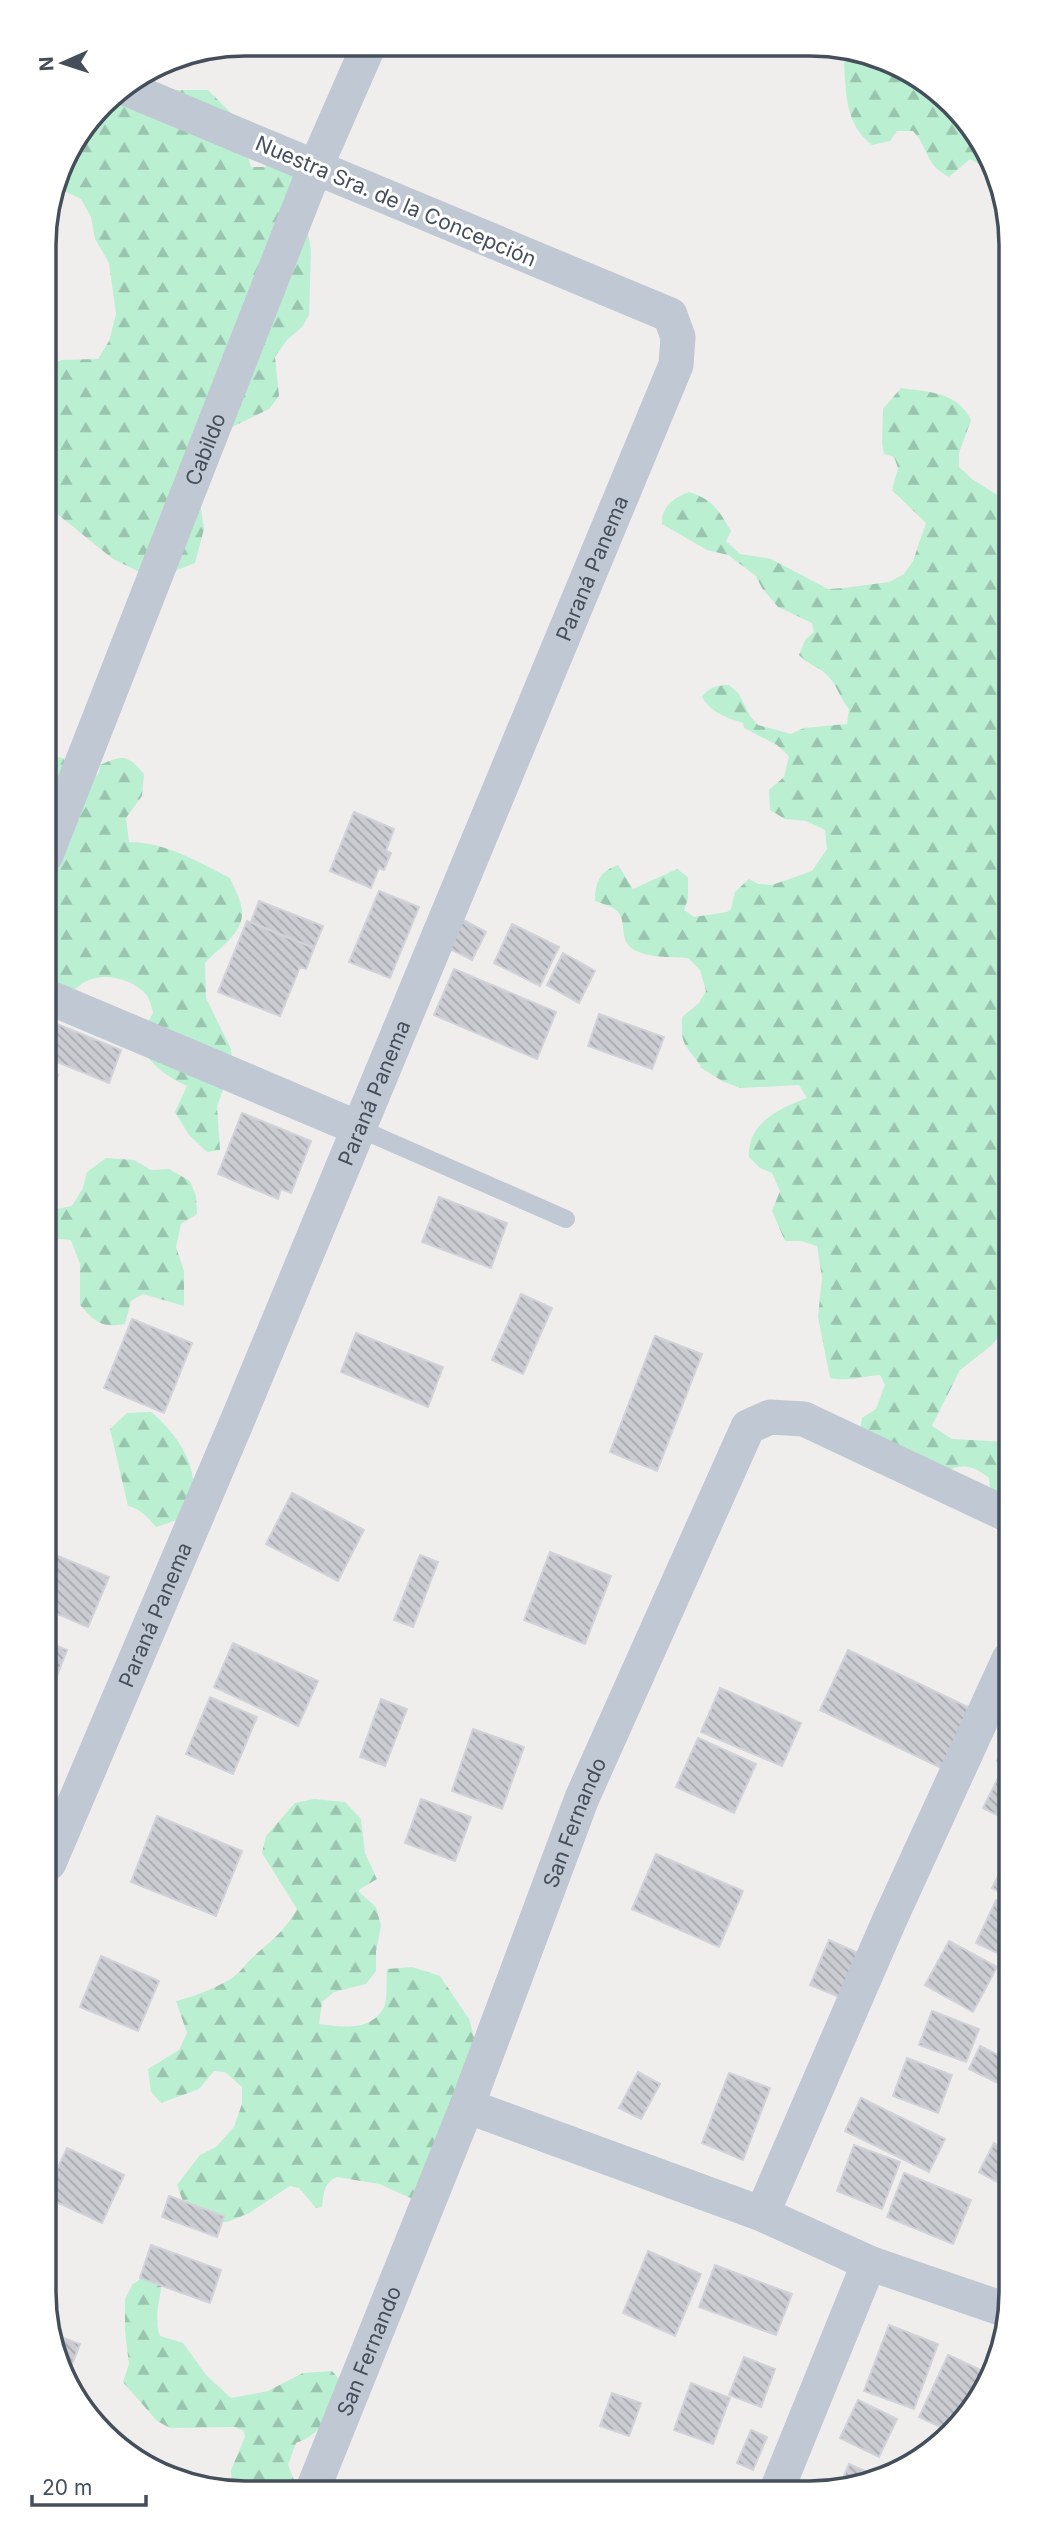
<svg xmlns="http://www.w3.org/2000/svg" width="1055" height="2537" font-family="Inter,sans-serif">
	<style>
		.forest { fill: url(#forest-firs) }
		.building { fill: url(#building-back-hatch); stroke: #d1d3d9; stroke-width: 2 }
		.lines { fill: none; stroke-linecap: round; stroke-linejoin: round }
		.service { stroke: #c0c8d3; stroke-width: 18 }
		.minor { stroke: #c0c8d3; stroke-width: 35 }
		.labels { text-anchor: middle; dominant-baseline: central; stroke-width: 6; stroke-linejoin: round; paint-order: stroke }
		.street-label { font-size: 21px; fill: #454f5b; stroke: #fff }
		.rim { fill: none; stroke: #454f5b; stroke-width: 3.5 }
	</style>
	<defs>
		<pattern id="forest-firs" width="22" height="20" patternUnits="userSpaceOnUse" patternTransform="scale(1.75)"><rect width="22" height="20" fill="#baefd2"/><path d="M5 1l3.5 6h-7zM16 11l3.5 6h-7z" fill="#99c4ad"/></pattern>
		<pattern id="building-back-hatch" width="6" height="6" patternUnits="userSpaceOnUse" patternTransform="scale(1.75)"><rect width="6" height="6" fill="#caccd2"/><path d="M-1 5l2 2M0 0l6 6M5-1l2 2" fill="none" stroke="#a6a8ad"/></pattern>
	</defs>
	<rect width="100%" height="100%" fill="#f0eded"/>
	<path class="forest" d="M 865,56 L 952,102 L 1004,193 L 1005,197 L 992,192 L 986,168 L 970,159 L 949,177 C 925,165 929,148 913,131 L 897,131 L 890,141 L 872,145 C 845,124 846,94 844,62 Z
		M 181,90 L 208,90 L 236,118 L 251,167 L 264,167 L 293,152 L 311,250 L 309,315 L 302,327 L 287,340 L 275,357 L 279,396 L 269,409 L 230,428 L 197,482 L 204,529 L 195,563 L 154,579 L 113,559 L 56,513 L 45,512 L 45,365 L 62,360 L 98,359 L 109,341 L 116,314 L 109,263 L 95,239 L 91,217 L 81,199 L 56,187 L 64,156 L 112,94 Z
		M 901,388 C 929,392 958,392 971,420 L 959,453 L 959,467 L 972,479 L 1005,500 L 1008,1324 L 992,1345 L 960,1370 L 932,1426 L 952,1439 L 1008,1442 L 1008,1521 L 991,1495 L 989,1478 C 968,1461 957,1465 935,1477 L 860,1435 L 862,1418 L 876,1409 L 885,1385 L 880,1375 C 862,1376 848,1382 830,1378 L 818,1317 L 822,1278 L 817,1246 L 801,1241 L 785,1241 L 772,1211 L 780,1191 L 772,1173 L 760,1168 L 749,1157 C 747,1123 780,1108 807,1098 L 799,1085 L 740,1088 L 722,1081 L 700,1067 L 701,1066 C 684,1043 681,1046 682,1017 L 699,1003 L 706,991 L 700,970 L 688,958 C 671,957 641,958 629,946 C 620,937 627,919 616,910 C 611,906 601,903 595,901 C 595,882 600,871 618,865 L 633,889 L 677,869 L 688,877 L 688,899 L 684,910 L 694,917 L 727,912 L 731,909 L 735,892 L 749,879 L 758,884 L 772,885 L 812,871 L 827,849 L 825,830 L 806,821 L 785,819 L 770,810 L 769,790 L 784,777 L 789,756 L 777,745 L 744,728 L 743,723 C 727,718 710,712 702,697 C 709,687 718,685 729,685 L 739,694 L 750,716 L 758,725 L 791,734 L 804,728 L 847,724 L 849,709 C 840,699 837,684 827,675 C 819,667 807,664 799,655 L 805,640 L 814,632 L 812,623 L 778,607 L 762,588 L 756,576 L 728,555 L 707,550 L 662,524 C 661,506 674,498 689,492 C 714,500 718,510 731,531 L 726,541 L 740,554 L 771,559 L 828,589 L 844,588 L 889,582 L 904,574 L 913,561 L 926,523 L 892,490 L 898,468 L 894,457 L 884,454 L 882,443 L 883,409 Z
		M 46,755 L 63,758 L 69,767 L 88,784 L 99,773 L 100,765 C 122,755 128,754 144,774 L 142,796 L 126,818 L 129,842 C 166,842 198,862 230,878 C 234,888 241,900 242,910 C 244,934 219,947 205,963 L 206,998 L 231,1049 L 232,1064 L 217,1107 L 220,1150 L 207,1152 L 189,1135 L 175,1112 L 187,1086 C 162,1074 152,1065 137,1042 L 153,1013 C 152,1008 150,1001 148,997 C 137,981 110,973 92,979 C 83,981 76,989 69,995 L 46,993 Z
		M 106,1158 L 134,1160 L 151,1170 L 169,1169 L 190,1181 L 196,1196 L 197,1214 L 181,1224 L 176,1247 L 184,1271 L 184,1306 L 143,1294 L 131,1301 L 125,1324 C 100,1328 97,1323 80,1305 L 80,1264 L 71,1240 L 47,1238 L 47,1211 L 72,1206 L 83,1188 L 87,1172 Z
		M 151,1412 C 175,1432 197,1462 193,1495 C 193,1502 189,1510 186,1517 L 156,1527 C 149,1518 139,1508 128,1506 L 110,1429 L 127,1413 Z
		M 314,1799 L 345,1802 L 361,1819 L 365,1853 L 377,1879 L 360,1889 L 359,1892 L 376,1907 L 381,1926 L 376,1951 L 376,1971 L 366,1984 L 334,1992 L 322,2002 L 319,2024 C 342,2027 371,2032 384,2007 C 388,1998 386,1980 387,1969 L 412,1967 L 440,1976 L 469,2019 L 476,2044 L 413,2199 L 379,2184 L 337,2177 C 323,2183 324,2194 322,2207 L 316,2208 L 299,2188 L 290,2186 L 249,2213 L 227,2222 L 199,2223 L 188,2215 L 177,2185 L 200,2155 L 216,2147 L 234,2127 L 242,2104 L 242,2087 L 225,2072 L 214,2071 L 199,2089 L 161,2103 L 151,2092 L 148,2069 L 179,2050 L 187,2033 L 176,2001 C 193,1997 225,1985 237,1974 C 243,1969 247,1962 252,1958 C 271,1941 284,1932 297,1909 L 262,1853 L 266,1836 L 295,1803 Z
		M 151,2271 L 162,2279 C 161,2300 153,2315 160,2336 L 183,2343 L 206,2375 L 231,2398 L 268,2391 L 303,2373 L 332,2371 L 345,2386 C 332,2411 324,2433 296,2443 L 288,2465 L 296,2485 L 295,2489 L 232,2489 L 231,2470 L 245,2437 L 244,2431 L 235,2427 L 170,2428 L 157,2421 L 123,2382 L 129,2364 L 125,2331 L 125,2299 L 132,2285 Z"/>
	<path class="building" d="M 354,812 L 394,829 L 386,851 L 391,853 L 384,870 L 379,868 L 371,888 L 330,871 Z
		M 379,891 L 419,907 L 390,978 L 349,962 Z
		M 259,901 L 323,926 L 314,948 L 251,922 Z
		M 456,916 L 486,932 L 472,960 L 442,945 Z
		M 247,921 L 314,948 L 306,969 L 300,967 L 280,1016 L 218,992 Z
		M 512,924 L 559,947 L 540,986 L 494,963 Z
		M 563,953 L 595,971 L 579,1003 L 547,985 Z
		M 454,969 L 556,1012 L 537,1059 L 434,1015 Z
		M 599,1014 L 664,1037 L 652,1069 L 588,1046 Z
		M 47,1020 L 121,1050 L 109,1083 L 47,1058 Z
		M 47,1071 L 58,1075 L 47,1103 Z
		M 242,1113 L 311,1141 L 291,1193 L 281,1189 L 278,1199 L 218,1174 Z
		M 439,1197 L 507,1223 L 491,1268 L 422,1242 Z
		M 521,1294 L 552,1308 L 523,1374 L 492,1360 Z
		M 132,1319 L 192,1343 L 164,1413 L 104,1388 Z
		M 356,1333 L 443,1367 L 428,1407 L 341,1372 Z
		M 655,1336 L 702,1354 L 657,1471 L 610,1452 Z
		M 292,1493 L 364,1530 L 338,1581 L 266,1544 Z
		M 48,1552 L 109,1577 L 88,1627 L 48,1610 Z
		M 550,1552 L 611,1576 L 585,1644 L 524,1620 Z
		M 420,1555 L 438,1562 L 413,1627 L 394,1620 Z
		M 48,1642 L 67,1650 L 51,1691 L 49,1690 Z
		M 233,1643 L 318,1681 L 298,1726 L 214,1687 Z
		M 848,1650 L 970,1708 L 941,1768 L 820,1710 Z
		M 720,1688 L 801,1723 L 782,1766 L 701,1732 Z
		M 210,1697 L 257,1717 L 233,1774 L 186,1754 Z
		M 381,1699 L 407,1709 L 385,1766 L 360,1757 Z
		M 473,1729 L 524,1747 L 502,1809 L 452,1791 Z
		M 698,1738 L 756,1764 L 734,1813 L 676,1787 Z
		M 1009,1740 L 1009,1768 L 997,1761 Z
		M 1001,1772 L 1009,1776 L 1009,1821 L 983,1808 Z
		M 421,1799 L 471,1817 L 455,1861 L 405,1843 Z
		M 157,1816 L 242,1851 L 216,1916 L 131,1882 Z
		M 656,1854 L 743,1891 L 719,1947 L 632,1909 Z
		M 1009,1854 L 1010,1897 L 992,1888 Z
		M 996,1900 L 1010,1907 L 1010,1959 L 976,1943 Z
		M 829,1940 L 858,1953 L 839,1997 L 810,1985 Z
		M 949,1941 L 997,1967 L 973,2012 L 925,1985 Z
		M 101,1956 L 159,1981 L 138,2031 L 80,2007 Z
		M 932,2011 L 979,2029 L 966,2062 L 919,2045 Z
		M 980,2046 L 1010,2061 L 1010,2089 L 969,2069 Z
		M 907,2058 L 952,2075 L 938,2113 L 893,2096 Z
		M 638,2072 L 660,2084 L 641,2119 L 619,2108 Z
		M 729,2073 L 770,2088 L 743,2160 L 702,2143 Z
		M 861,2098 L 945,2139 L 929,2172 L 845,2131 Z
		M 994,2143 L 1010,2152 L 1010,2189 L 979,2172 Z
		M 854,2145 L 900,2162 L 882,2209 L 837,2191 Z
		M 67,2148 L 124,2175 L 102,2223 L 50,2199 L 50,2184 Z
		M 904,2173 L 971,2200 L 953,2244 L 887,2217 Z
		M 169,2196 L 224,2216 L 217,2237 L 162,2217 Z
		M 151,2245 L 221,2270 L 210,2303 L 140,2278 Z
		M 648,2251 L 701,2274 L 675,2336 L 623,2313 Z
		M 715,2265 L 792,2294 L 776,2335 L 699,2307 Z
		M 889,2325 L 938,2344 L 914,2409 L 864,2391 Z
		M 50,2333 L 80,2344 L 68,2375 L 50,2344 Z
		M 948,2355 L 983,2371 L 957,2427 L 951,2432 L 919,2417 Z
		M 744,2357 L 775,2369 L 761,2407 L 729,2395 Z
		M 691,2383 L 730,2398 L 713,2444 L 674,2430 Z
		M 612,2393 L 641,2403 L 629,2436 L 600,2426 Z
		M 858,2400 L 897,2419 L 879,2457 L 840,2438 Z
		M 751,2430 L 767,2437 L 753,2470 L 737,2463 Z
		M 849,2464 L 881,2478 L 862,2487 L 839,2487 Z"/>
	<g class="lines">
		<path class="service" d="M 358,1128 L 566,1219"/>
		<g class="minor">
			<path id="s1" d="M 46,855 L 315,168 L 369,45"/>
			<path d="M 46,996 L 358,1128"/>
			<path id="s2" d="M 49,1863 L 238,1419 L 676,365 L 678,337 L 670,315 L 123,87"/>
			<path d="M 467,2106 L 762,2214 L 869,2263 L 1009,2311"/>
			<path d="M 762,2214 L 890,1919 L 1009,1659"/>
			<path d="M 778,2487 L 869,2263"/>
			<path id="s3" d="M 313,2489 L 467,2106 L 582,1798 L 748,1427 L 770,1417 L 804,1419 L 1008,1515"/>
		</g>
	</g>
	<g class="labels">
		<g class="street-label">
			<text transform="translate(396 201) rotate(23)">Nuestra Sra. de la Concepción</text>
			<text stroke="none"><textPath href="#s1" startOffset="436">Cabildo</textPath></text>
			<text stroke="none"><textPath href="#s2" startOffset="1404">Paraná Panema</textPath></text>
			<text stroke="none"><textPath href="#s2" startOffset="836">Paraná Panema</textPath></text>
			<text stroke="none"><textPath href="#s2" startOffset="270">Paraná Panema</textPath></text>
			<text stroke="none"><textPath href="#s3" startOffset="716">San Fernando</textPath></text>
			<text stroke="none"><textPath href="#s3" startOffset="149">San Fernando</textPath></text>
		</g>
	</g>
	<path d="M0 0H1055V2537H0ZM245 56H810A189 189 0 0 1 999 245V2292A189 189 0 0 1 810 2481H245A189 189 0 0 1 56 2292V245A189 189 0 0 1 245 56Z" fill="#fff" fill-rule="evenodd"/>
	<path class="rim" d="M245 56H810A189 189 0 0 1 999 245V2292A189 189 0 0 1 810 2481H245A189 189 0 0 1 56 2292V245A189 189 0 0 1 245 56Z"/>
	<g transform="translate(63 63) rotate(267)" stroke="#ffffff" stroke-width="5" paint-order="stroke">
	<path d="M0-5L12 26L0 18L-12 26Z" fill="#454f5b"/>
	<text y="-10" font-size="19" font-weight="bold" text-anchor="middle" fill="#454f5b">N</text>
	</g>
	<path d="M32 2495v10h114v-10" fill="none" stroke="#454f5b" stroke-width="3.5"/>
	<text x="42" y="2495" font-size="21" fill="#454f5b" stroke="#ffffff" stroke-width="5" paint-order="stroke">20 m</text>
</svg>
